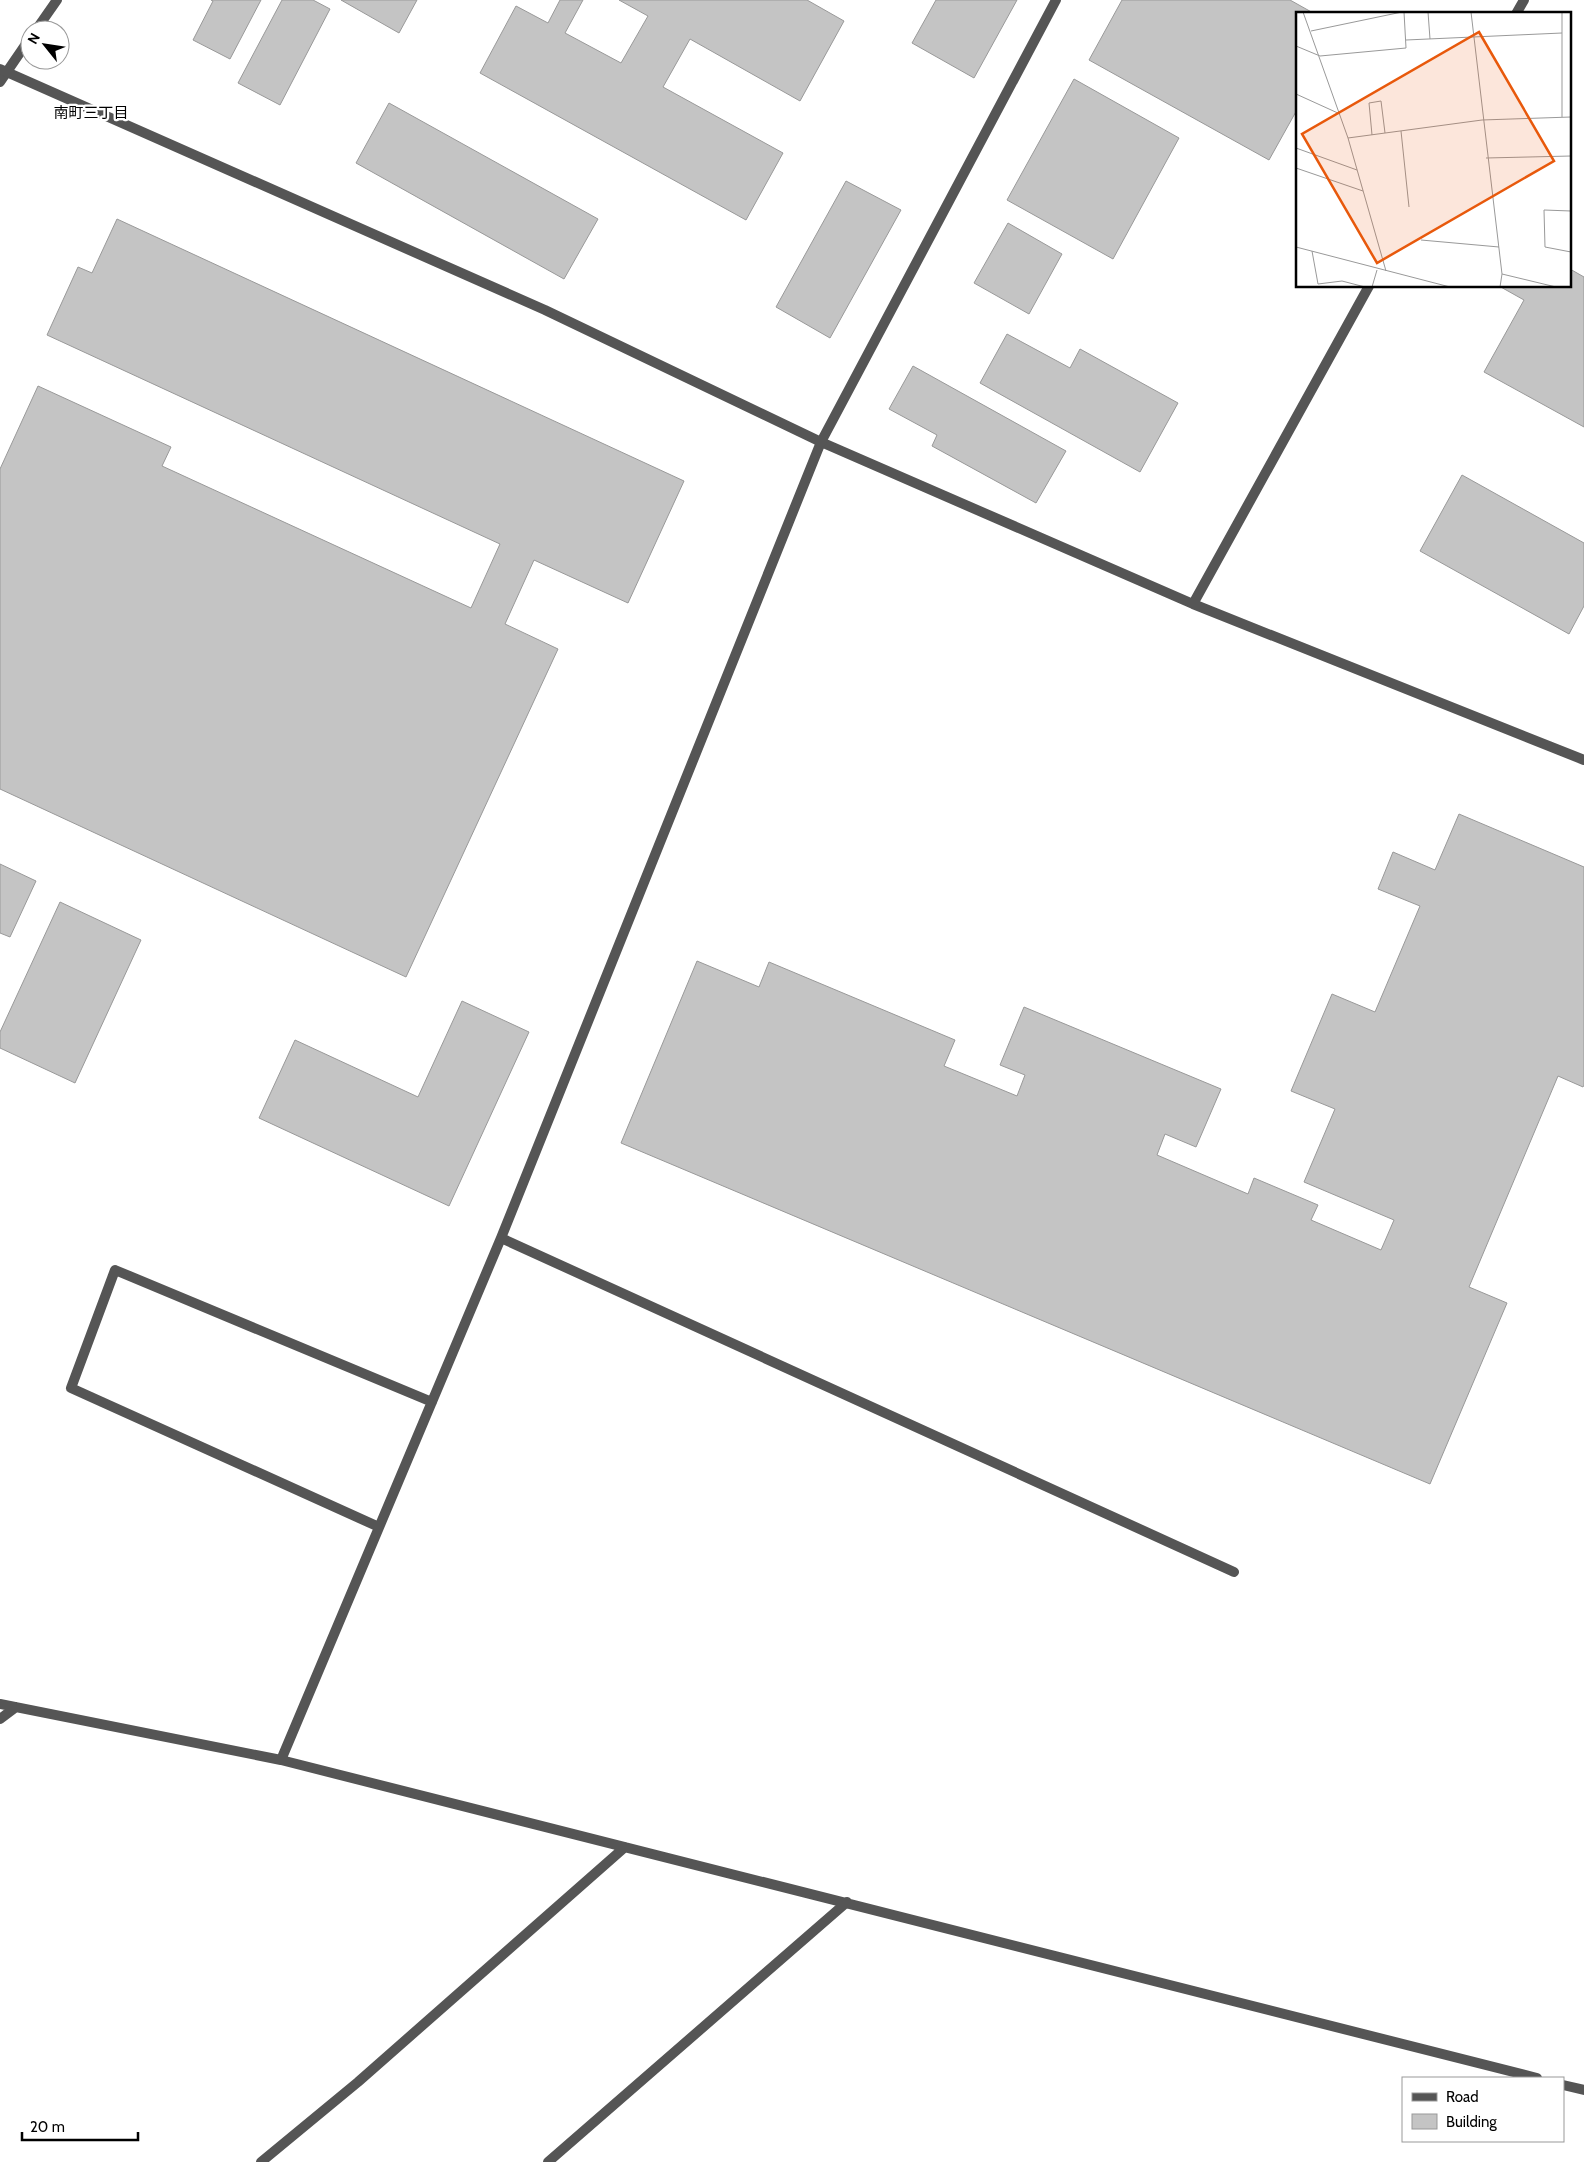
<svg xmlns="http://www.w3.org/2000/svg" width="1584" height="2162" font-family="Cabin,'Noto Sans JP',sans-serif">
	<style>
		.building { fill: #c4c4c4; stroke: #999 }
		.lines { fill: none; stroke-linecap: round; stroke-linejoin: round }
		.minor { stroke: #555; stroke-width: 10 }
		.tertiary { stroke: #555; stroke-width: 10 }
		.labels { text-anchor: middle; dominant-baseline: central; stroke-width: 4.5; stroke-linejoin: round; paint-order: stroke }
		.neighbourhood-label { font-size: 15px; fill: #000; stroke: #fff }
		.inset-road { fill: none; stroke: #999; stroke-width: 1 }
		.view { fill: #e8590c; fill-opacity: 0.15; stroke: #e8590c; stroke-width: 2.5 }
		.inset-edge { fill: none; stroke: #000; stroke-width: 2.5 }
	</style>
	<rect width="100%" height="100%" fill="#fff"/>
	<path class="building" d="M 211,0 L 261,0 L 230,59 L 193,40 L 213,1 Z
		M 282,0 L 313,0 L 330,9 L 280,105 L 238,83 Z
		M 341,0 L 417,0 L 399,33 Z
		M 560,0 L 583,0 L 565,33 L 621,63 L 648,16 L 619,0 L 807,0 L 844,21 L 800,101 L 690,39 L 663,87 L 783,153 L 746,220 L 480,73 L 516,6 L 548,23 Z
		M 936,0 L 1017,0 L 974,78 L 912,43 Z
		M 1122,0 L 1290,0 L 1315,14 L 1298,14 L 1298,108 L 1269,160 L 1089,60 Z
		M 1074,79 L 1179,138 L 1113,259 L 1007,200 Z
		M 389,103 L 598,219 L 564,279 L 356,163 Z
		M 846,181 L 901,210 L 830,338 L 776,307 Z
		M 117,219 L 684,481 L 628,603 L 534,560 L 505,624 L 558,649 L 406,977 L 0,789 L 0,469 L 38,386 L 171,447 L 162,466 L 471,608 L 500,544 L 47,335 L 78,267 L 92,273 Z
		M 1008,223 L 1062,254 L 1029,314 L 974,283 Z
		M 1570,269 L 1584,277 L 1584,427 L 1484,372 L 1524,300 L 1499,286 L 1570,286 Z
		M 1007,334 L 1070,368 L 1080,349 L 1178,403 L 1140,472 L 980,383 Z
		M 913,366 L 1066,451 L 1036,503 L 932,446 L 937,435 L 889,409 Z
		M 1462,475 L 1584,543 L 1584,606 L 1569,634 L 1420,551 Z
		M 1459,814 L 1584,867 L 1584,1085 L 1583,1087 L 1558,1076 L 1469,1287 L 1507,1303 L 1430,1484 L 621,1143 L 697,961 L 759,987 L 769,962 L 955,1040 L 944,1066 L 1017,1096 L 1025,1075 L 1000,1065 L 1024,1007 L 1221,1089 L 1196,1147 L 1165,1134 L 1157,1155 L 1248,1194 L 1254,1178 L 1318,1205 L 1311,1220 L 1381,1250 L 1394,1220 L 1304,1182 L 1335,1109 L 1291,1091 L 1332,994 L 1375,1012 L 1420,906 L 1378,889 L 1393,852 L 1435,870 Z
		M 0,864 L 36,881 L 10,937 L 0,933 Z
		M 60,902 L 141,940 L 75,1083 L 0,1048 L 0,1032 Z
		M 462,1001 L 529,1032 L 449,1206 L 259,1118 L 295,1040 L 418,1097 Z"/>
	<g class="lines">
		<path class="minor" d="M 1516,14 L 1524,0
			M 36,30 L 57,0
			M 0,82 L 30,38
			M 1193,604 L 1369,286
			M 501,1238 L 1234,1572
			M 379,1527 L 71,1388 L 115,1270 L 432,1402
			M 0,1704 L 281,1760 L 1537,2078
			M 0,1719 L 16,1707
			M 281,1760 L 501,1238 L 821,442 L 1193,604 L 1584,760
			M 1563,2085 L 1584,2090
			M 261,2162 L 358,2082 L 625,1847
			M 548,2162 L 847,1902"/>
		<path class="tertiary" d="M 0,69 L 545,310 L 821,442 L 1056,0"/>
	</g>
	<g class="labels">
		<g class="neighbourhood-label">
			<text x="91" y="113">南町三丁目</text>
		</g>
	</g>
	<g transform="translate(1296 12)">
		<rect width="275" height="275" fill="#fff"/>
		<path class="inset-road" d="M 7,0 L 52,126 L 90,259M 132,0 L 134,27M 175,0 L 206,262 L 204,275M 266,0 L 266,105M 15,19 L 106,0M 110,28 L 266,21M 0,34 L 24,44 L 110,36 L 108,0M 0,82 L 44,102M 105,119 L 113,195M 76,123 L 73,91 L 85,89 L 89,121M 52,126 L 186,108 L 275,105M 0,136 L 61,158M 190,146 L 275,144M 0,156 L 67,179M 275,199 L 248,198 L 249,235 L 275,240M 125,228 L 203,235M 0,235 L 154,275M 16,239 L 22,272 L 46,269 L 69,275M 206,262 L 260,275M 76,275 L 81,258"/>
		<path class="view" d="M 183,20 L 258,149 L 81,251 L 6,122 Z"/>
		<rect width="275" height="275" class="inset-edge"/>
	</g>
	<rect x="1402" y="2077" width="162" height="65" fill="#ffffff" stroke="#999999"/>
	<rect x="1412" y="2093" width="25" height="8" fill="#555555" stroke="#999999"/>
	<text x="1446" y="2102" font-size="15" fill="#000000">Road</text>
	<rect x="1412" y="2114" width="25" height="15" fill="#c4c4c4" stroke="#999999"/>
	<text x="1446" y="2127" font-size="15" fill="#000000">Building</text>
	<g transform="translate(45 45) rotate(300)"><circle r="24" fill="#ffffff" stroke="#999999"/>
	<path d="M0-4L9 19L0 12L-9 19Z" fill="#000000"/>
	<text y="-8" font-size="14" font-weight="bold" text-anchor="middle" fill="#000000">N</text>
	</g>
	<path d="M22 2132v8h116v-8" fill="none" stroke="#000000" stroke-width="2.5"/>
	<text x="30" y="2132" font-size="15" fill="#000000" stroke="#ffffff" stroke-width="4" paint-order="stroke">20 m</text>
</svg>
